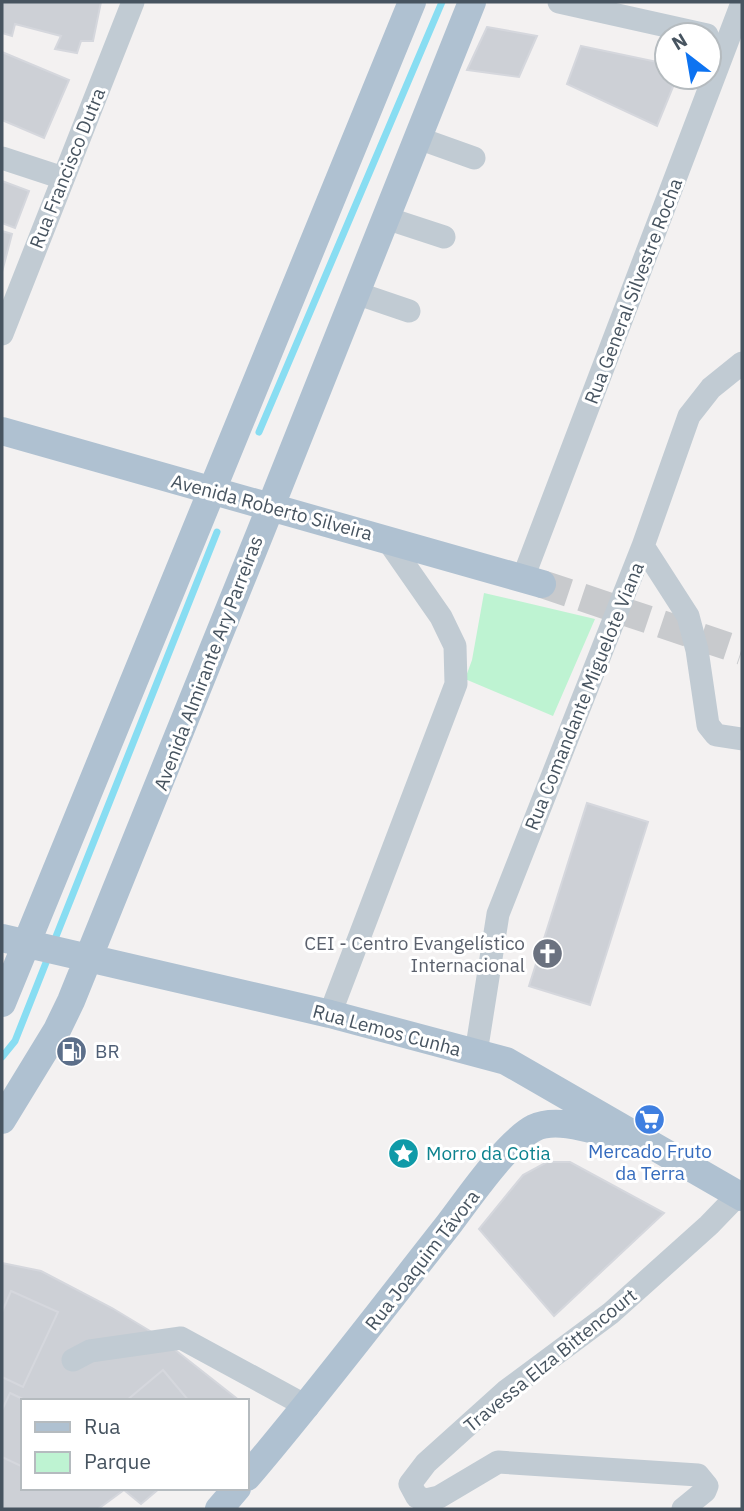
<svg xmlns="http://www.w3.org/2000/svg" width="744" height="1511" font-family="'IBM Plex Sans',sans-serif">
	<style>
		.green { fill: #bef3d2 }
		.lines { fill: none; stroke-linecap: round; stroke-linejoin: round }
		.stream { stroke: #88ddf2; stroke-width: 7 }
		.building { fill: #cdd0d6; stroke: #d5d7dd; stroke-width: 2 }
		.major-tunnel { stroke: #c8cacd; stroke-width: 28; stroke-dasharray: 28 14; stroke-linecap: butt }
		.minor { stroke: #c1cbd3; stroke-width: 23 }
		.major { stroke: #afc1d1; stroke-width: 28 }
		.labels { text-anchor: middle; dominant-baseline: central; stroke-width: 6; stroke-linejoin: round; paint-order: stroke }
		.street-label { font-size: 19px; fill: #475460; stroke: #fff }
		.worship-label { font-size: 19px; fill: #5b616d; stroke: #fff; text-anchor: end }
		.service-label { font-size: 19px; fill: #4e5e75; stroke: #fff; text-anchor: start }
		.shop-label { font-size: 19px; fill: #366cbe; stroke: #fff }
		.culture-label { font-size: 19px; fill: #0d838f; stroke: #fff; text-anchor: start }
	</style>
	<rect width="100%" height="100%" fill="#f3f1f1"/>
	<path class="green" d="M 484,593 L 595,619 L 553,716 L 465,679 L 472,660 Z"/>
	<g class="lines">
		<path class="stream" d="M 259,432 L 442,2
			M 53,944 L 217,532
			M 2,1057 L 15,1041 L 49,955"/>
	</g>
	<path class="building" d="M 2,2 L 101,2 L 93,41 L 81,41 L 77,53 L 55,49 L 61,36 L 15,24 L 12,36 L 2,33 Z
		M 487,27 L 537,36 L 519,77 L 467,70 Z
		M 581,46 L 667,64 L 667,77 L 677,77 L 657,126 L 567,84 Z
		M 2,52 L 69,80 L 44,138 L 2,120 Z
		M 2,181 L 29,191 L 15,228 L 2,223 Z
		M 2,231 L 12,234 L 2,272 Z
		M 587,803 L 648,822 L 590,1005 L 529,986 Z
		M 547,1162 L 570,1162 L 664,1213 L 554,1316 L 479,1229 L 523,1175 Z
		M 2,1263 L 41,1271 L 112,1308 L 155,1334 L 240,1401 L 23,1401 L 23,1488 L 160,1488 L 141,1504 L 124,1490 L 98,1509 L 2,1509 Z
		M 11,1291 L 58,1312 L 23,1387 L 2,1377 L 2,1312 Z
		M 163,1370 L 189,1401 L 126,1401 Z
		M 10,1393 L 27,1401 L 23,1401 L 23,1467 L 2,1457 L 2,1410 Z"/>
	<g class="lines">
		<path class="major-tunnel" d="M 542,584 L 742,651"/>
		<path class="minor" d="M 559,2 L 707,35
			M 418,138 L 474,158
			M 2,158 L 63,178
			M 386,218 L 444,237
			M 356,293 L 409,311
			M 2,334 L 133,2
			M 643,546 L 688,616 L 697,650 L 708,725 L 716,735 L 742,739
			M 523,578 L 742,3
			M 330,1014 L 456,684 L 455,646 L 441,617 L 386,538
			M 476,1053 L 498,914 L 643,546 L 689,416 L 711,388 L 742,363
			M 73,1360 L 90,1351 L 181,1338 L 308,1407
			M 683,1509 L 705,1491 L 707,1486 L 698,1475 L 498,1462 L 439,1497 L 426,1500 L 417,1497 L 410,1484 L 426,1463 L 506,1391 L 611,1313 L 709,1225 L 738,1195"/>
		<path class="major" d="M 2,431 L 542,584
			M 2,938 L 330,1014 L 506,1061 L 742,1197
			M 2,1003 L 412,2
			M 2,1120 L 57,1030 L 71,1001 C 206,669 340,335 472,2
			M 247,1477 C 317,1395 382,1309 449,1224 C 468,1199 507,1142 534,1128 C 558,1116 598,1132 622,1137
			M 219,1509 L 237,1488"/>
	</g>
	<defs>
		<symbol id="church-disc" viewBox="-11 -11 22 22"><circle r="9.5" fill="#6b7280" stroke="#fff"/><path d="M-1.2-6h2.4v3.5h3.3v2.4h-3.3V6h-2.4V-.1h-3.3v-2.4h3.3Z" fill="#fff"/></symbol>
		<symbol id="fuel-disc" viewBox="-11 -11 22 22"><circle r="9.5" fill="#5c6f8a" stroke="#fff"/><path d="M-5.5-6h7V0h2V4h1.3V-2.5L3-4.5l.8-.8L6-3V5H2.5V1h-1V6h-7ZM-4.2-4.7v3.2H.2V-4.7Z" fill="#fff"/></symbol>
		<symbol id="supermarket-disc" viewBox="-11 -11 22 22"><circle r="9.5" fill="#3f7fe0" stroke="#fff"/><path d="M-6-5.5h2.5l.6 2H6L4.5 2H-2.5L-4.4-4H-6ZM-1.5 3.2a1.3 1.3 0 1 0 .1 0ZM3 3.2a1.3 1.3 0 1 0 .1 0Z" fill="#fff"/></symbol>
		<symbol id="sight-disc" viewBox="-11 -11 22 22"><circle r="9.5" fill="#0f9aa8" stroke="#fff"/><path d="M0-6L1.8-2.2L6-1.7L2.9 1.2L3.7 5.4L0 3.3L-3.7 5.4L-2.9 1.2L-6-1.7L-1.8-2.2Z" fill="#fff"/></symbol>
	</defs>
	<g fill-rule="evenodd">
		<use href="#church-disc" x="530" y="936" width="35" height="35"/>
		<use href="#fuel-disc" x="54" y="1034" width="35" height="35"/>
		<use href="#supermarket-disc" x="632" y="1102" width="35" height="35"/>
		<use href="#sight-disc" x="386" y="1136" width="35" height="35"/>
	</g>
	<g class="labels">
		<g class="street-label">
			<text transform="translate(67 168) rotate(-68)">Rua Francisco Dutra</text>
			<text transform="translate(633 291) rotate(-69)">Rua General Silvestre Rocha</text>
			<text transform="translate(272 507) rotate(15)">Avenida Roberto Silveira</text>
			<text transform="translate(208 663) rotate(-69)">Avenida Almirante Ary Parreiras</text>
			<text transform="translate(584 696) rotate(-68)">Rua Comandante Miguelote Viana</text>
			<text transform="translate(387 1030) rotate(15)">Rua Lemos Cunha</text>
			<text transform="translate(422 1260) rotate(-52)">Rua Joaquim Távora</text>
			<text transform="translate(550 1360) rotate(-39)">Travessa Elza Bittencourt</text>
		</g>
		<g class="worship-label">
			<text x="525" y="943">CEI - Centro Evangelístico<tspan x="525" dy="22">Internacional</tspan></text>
		</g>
		<g class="service-label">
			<text x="95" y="1051">BR</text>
		</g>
		<g class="shop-label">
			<text x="650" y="1151">Mercado Fruto<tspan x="650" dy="22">da Terra</tspan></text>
		</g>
		<g class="culture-label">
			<text x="426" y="1153">Morro da Cotia</text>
		</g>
	</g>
	<rect width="744" height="1511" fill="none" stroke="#475460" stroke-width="7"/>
	<rect x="21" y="1399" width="228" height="91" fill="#ffffff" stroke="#b5bbbf" stroke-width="2"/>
	<rect x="35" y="1422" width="35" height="10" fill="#afc1d1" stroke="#b5bbbf" stroke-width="2"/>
	<text x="84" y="1434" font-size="21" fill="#475460">Rua</text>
	<rect x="35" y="1452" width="35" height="21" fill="#bef3d2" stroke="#b5bbbf" stroke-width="2"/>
	<text x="84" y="1469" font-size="21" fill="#475460">Parque</text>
	<g transform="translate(688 56) rotate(329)"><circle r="33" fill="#ffffff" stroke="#b5bbbf" stroke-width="2"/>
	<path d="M0-5L12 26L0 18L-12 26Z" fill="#0d73f1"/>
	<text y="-10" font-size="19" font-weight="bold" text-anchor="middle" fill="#475460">N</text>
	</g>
</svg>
